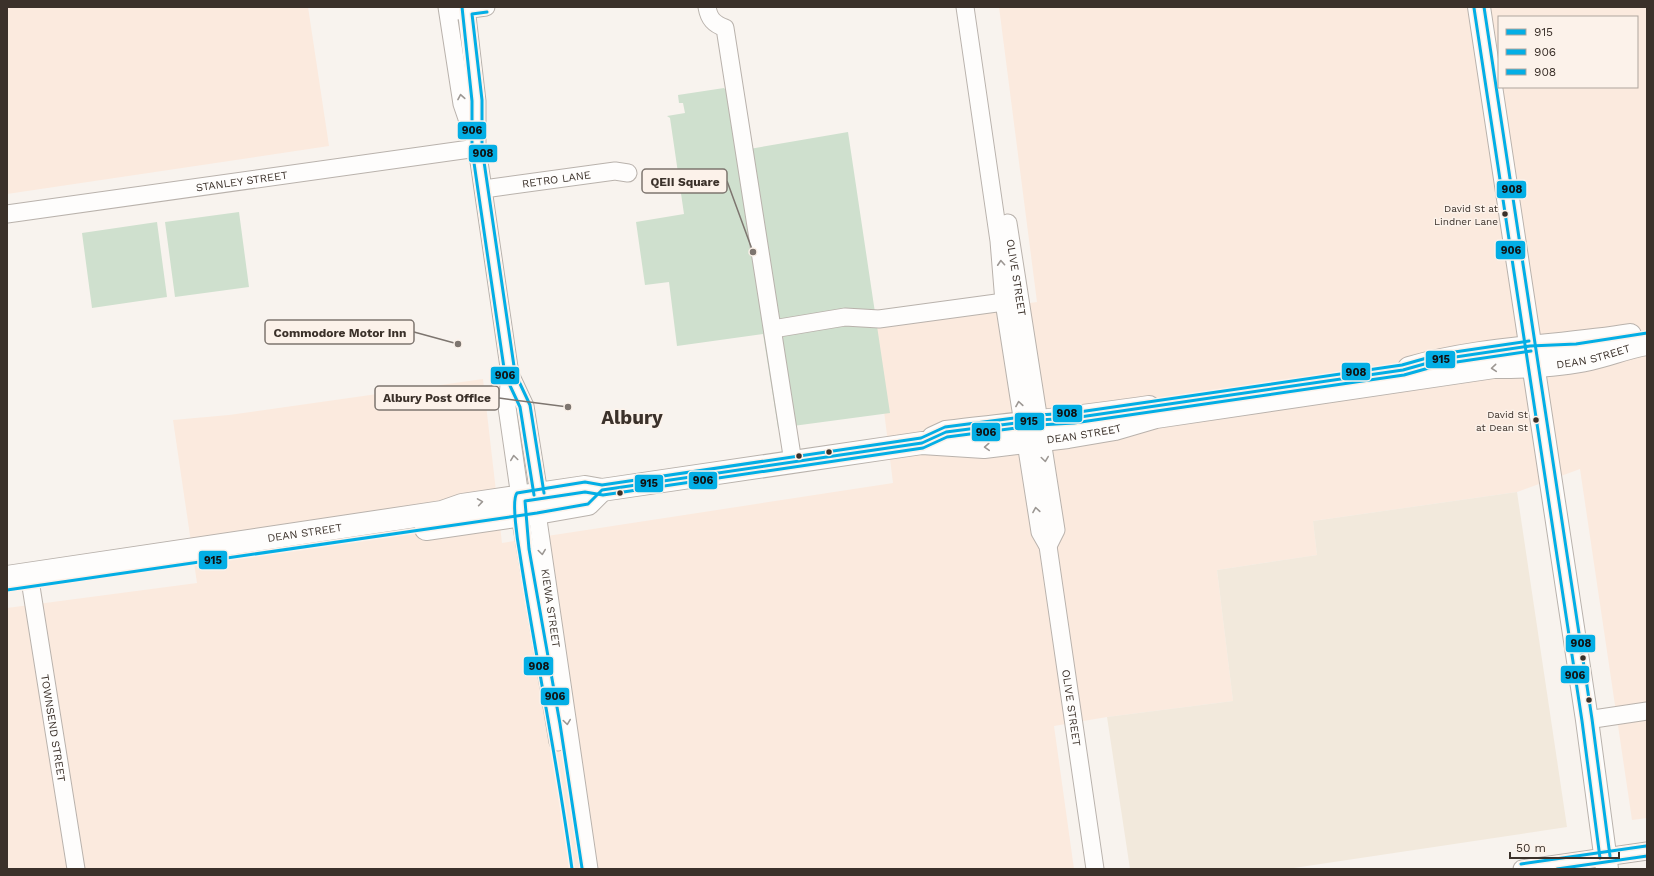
<svg xmlns="http://www.w3.org/2000/svg" width="1654" height="876" font-family="'Work Sans',sans-serif">
	<style>
		.built { fill: #fbeade; fill-rule: evenodd }
		.education { fill: #f2e9dc }
		.green { fill: #cfe0ce }
		.lines { fill: none; stroke-linecap: round; stroke-linejoin: round }
		.minor-casing { stroke: #b9b2ac; stroke-width: 19 }
		.major-casing { stroke: #b9b2ac; stroke-width: 24 }
		.minor { stroke: #fefdfc; stroke-width: 17 }
		.major { stroke: #fefdfc; stroke-width: 22 }
		.bus-1-casing { stroke: #fcf2ea; stroke-width: 6 }
		.bus-2-casing { stroke: #fcf2ea; stroke-width: 6 }
		.bus-3-casing { stroke: #fcf2ea; stroke-width: 6 }
		.bus-1 { stroke: #03aee5; stroke-width: 3 }
		.bus-2 { stroke: #03aee5; stroke-width: 3 }
		.bus-3 { stroke: #03aee5; stroke-width: 3 }
		.oneway { stroke: #9c9793 }
		.bus-dot { fill: #3b312a; stroke: #fcf2ea; stroke-width: 1.5 }
		.labels { text-anchor: middle; dominant-baseline: central; stroke-width: 3; stroke-linejoin: round; paint-order: stroke }
		.bus-label { font-size: 10px; fill: #3b312a; stroke: #fcf2ea; text-anchor: end }
		.street-label { font-size: 11px; fill: #3b312a; stroke: #fcf2ea }
		.town-label { font-size: 19px; font-weight: bold; fill: #3b312a; stroke: #fcf2ea }
		.leader { fill: none; stroke: #7d756f; stroke-width: 1.5 }
		.callout-dot { fill: #7d756f; stroke: #fcf2ea; stroke-width: 1.5 }
		.callout { fill: #fcf2ea; stroke: #7d756f; stroke-width: 1.5 }
		.callout-label { font-size: 12px; text-anchor: middle; font-weight: bold; fill: #3b312a }
		.line-badge { stroke: #fcf2ea; stroke-width: 1.5 }
		.pale-badge-label { font-size: 11px; text-anchor: middle; font-weight: bold; fill: #111 }
	</style>
	<rect width="100%" height="100%" fill="#f8f3ee"/>
	<path class="built" d="M 7,7 L 308,7 L 329,146 L 7,194 Z
		M 999,7 L 1647,7 L 1647,818 L 1632,820 L 1580,469 L 1517,492 L 1313,521 L 1317,555 L 1217,570 L 1233,701 L 1107,717 L 1054,726 L 1074,869 L 7,869 L 7,608 L 197,583 L 173,420 L 229,415 L 483,379 L 502,543 L 893,483 L 873,323 L 1037,302 ZM 1499,17 L 1637,17 L 1637,87 L 1499,87 Z"/>
	<path class="education" d="M 1517,492 L 1567,827 L 1287,869 L 1130,869 L 1107,717 L 1233,701 L 1217,570 L 1317,555 L 1313,521 Z"/>
	<path class="green" d="M 724,88 L 729,94 L 738,151 L 848,132 L 890,413 L 778,428 L 763,334 L 677,346 L 669,282 L 645,285 L 636,222 L 684,214 L 670,118 L 667,116 L 685,113 L 683,103 L 679,103 L 678,95 Z
		M 239,212 L 249,287 L 175,297 L 165,222 Z
		M 157,222 L 167,297 L 92,308 L 82,233 Z"/>
	<g class="lines">
		<defs>
			<g id="minor">
				<path d="M 447,7 L 462,104 L 473,136"/>
				<path d="M 466,7 L 477,101 L 477,148 L 510,374 L 507,407 L 520,497"/>
				<path d="M 707,7 C 709,19 714,24 725,28 L 793,462"/>
				<path id="s1" d="M 965,7 L 999,241 L 1004,302 L 1040,532 L 1048,546 L 1095,869"/>
				<path d="M 456,11 L 486,7"/>
				<path id="s2" d="M 484,189 L 615,171 L 628,173"/>
				<path id="s3" d="M 7,214 L 477,148"/>
				<path id="s4" d="M 1008,223 L 1056,530 L 1048,546"/>
				<path d="M 773,329 L 845,317 L 879,319 L 1004,302"/>
				<path d="M 510,374 L 525,406 L 539,494"/>
				<path id="s5" d="M 537,513 L 589,869"/>
				<path d="M 520,515 L 558,742"/>
				<path id="s6" d="M 29,574 L 76,869"/>
				<path d="M 1587,720 L 1647,711"/>
				<path d="M 1522,869 L 1647,851"/>
			</g>
			<g id="major">
				<path d="M 1479,7 L 1587,720 L 1607,869"/>
				<path d="M 1409,368 C 1481,347 1556,347 1630,335"/>
				<path d="M 933,438 L 946,432 C 1014,424 1082,417 1149,407"/>
				<path d="M 426,529 L 537,513 L 588,504 L 602,490"/>
				<path id="s7" d="M 7,577 L 442,512 L 462,505 L 585,487 L 602,490 L 922,443 L 984,447 L 1068,437 L 1115,429 L 1156,417 L 1494,367 C 1526,367 1559,366 1590,359 C 1609,355 1627,347 1647,344"/>
			</g>
		</defs>
		<use href="#minor" class="minor-casing"/>
		<use href="#major" class="major-casing"/>
		<use href="#minor" class="minor"/>
		<use href="#major" class="major"/>
		<defs>
			<path id="bus-1" d="M 7,590 L 537,513 L 588,504 L 602,490 L 922,443 L 946,432 L 1039,420 L 1073,418 L 1403,370 L 1442,359 L 1530,346 L 1576,344 L 1647,333"/>
			<path id="bus-2" d="M 462,7 L 472,101 L 472,149 L 505,375 L 520,407 L 534,495
				M 1474,8 L 1582,721 L 1600,858
				M 582,868 L 560,724 L 529,549 L 525,501 L 585,492 L 603,495 L 923,448 L 947,437 L 1039,425 L 1074,423 L 1404,375 L 1443,364 L 1531,351
				M 1557,869 L 1647,856"/>
			<path id="bus-3" d="M 1484,7 L 1592,719 L 1610,856
				M 487,12 L 472,14 L 482,100 L 482,148 L 515,373 L 530,405 L 544,493
				M 1521,864 L 1646,846
				M 572,869 C 558,764 536,660 520,555 C 518,544 511,500 517,493 L 585,482 L 602,485 L 921,438 L 945,427 L 1038,415 L 1072,413 L 1402,365 L 1441,354 L 1529,341"/>
		</defs>
		<use href="#bus-1" class="bus-1-casing"/>
		<use href="#bus-2" class="bus-2-casing"/>
		<use href="#bus-3" class="bus-3-casing"/>
		<use href="#bus-1" class="bus-1"/>
		<use href="#bus-2" class="bus-2"/>
		<use href="#bus-3" class="bus-3"/>
	</g>
	<defs><path id="oneway-chevron" d="M-2-3.5L2.5 0L-2 3.5" fill="none" stroke-width="1.6" stroke-linecap="round" stroke-linejoin="round"/></defs>
	<g class="oneway">
		<use href="#oneway-chevron" transform="translate(461 97) rotate(-100)"/>
		<use href="#oneway-chevron" transform="translate(1001 263) rotate(-94)"/>
		<use href="#oneway-chevron" transform="translate(1494 368) rotate(175)"/>
		<use href="#oneway-chevron" transform="translate(1019 404) rotate(-99)"/>
		<use href="#oneway-chevron" transform="translate(987 447) rotate(176)"/>
		<use href="#oneway-chevron" transform="translate(514 458) rotate(-98)"/>
		<use href="#oneway-chevron" transform="translate(1045 459) rotate(82)"/>
		<use href="#oneway-chevron" transform="translate(480 502) rotate(-9)"/>
		<use href="#oneway-chevron" transform="translate(1036 510) rotate(-99)"/>
		<use href="#oneway-chevron" transform="translate(542 552) rotate(82)"/>
		<use href="#oneway-chevron" transform="translate(567 722) rotate(82)"/>
	</g>
	<g class="bus-dot">
		<circle cx="1505" cy="214" r="3.5"/>
		<circle cx="1536" cy="420" r="3.5"/>
		<circle cx="829" cy="452" r="3.5"/>
		<circle cx="799" cy="456" r="3.5"/>
		<circle cx="620" cy="493" r="3.5"/>
		<circle cx="1583" cy="658" r="3.5"/>
		<circle cx="1589" cy="700" r="3.5"/>
	</g>
	<g class="labels">
		<g class="bus-label">
			<text x="1498" y="208">David St at<tspan x="1498" dy="13">Lindner Lane</tspan></text>
			<text x="1528" y="414">David St<tspan x="1528" dy="13">at Dean St</tspan></text>
		</g>
		<g class="street-label">
			<text stroke="none"><textPath href="#s2" startOffset="73">RETRO LANE</textPath></text>
			<text stroke="none"><textPath href="#s3" startOffset="237">STANLEY STREET</textPath></text>
			<text stroke="none"><textPath href="#s4" startOffset="55">OLIVE STREET</textPath></text>
			<text stroke="none"><textPath href="#s7" startOffset="1605">DEAN STREET</textPath></text>
			<text stroke="none"><textPath href="#s7" startOffset="1089">DEAN STREET</textPath></text>
			<text stroke="none"><textPath href="#s7" startOffset="301">DEAN STREET</textPath></text>
			<text stroke="none"><textPath href="#s5" startOffset="96">KIEWA STREET</textPath></text>
			<text stroke="none"><textPath href="#s1" startOffset="710">OLIVE STREET</textPath></text>
			<text stroke="none"><textPath href="#s6" startOffset="156">TOWNSEND STREET</textPath></text>
		</g>
		<g class="town-label">
			<text x="632" y="417">Albury</text>
		</g>
	</g>
	<path class="leader" d="M753 252L727 181M458 344L414 332M568 407L499 398"/>
	<g class="callout-dot">
		<circle cx="753" cy="252" r="4"/>
		<circle cx="458" cy="344" r="4"/>
		<circle cx="568" cy="407" r="4"/>
	</g>
	<g class="callout">
		<rect x="642" y="169" width="85" height="24" rx="4"/>
		<rect x="265" y="320" width="149" height="24" rx="4"/>
		<rect x="375" y="386" width="124" height="24" rx="4"/>
	</g>
	<g class="callout-label">
		<text x="685" y="186">QEII Square</text>
		<text x="340" y="337">Commodore Motor Inn</text>
		<text x="437" y="402">Albury Post Office</text>
	</g>
	<g class="line-badge">
		<rect x="457" y="121" width="30" height="19" rx="4" fill="#03aee5"/>
		<rect x="468" y="144" width="30" height="19" rx="4" fill="#03aee5"/>
		<rect x="1496" y="180" width="31" height="19" rx="4" fill="#03aee5"/>
		<rect x="1495" y="240" width="31" height="20" rx="4" fill="#03aee5"/>
		<rect x="1425" y="350" width="31" height="19" rx="4" fill="#03aee5"/>
		<rect x="1341" y="362" width="30" height="19" rx="4" fill="#03aee5"/>
		<rect x="490" y="366" width="30" height="19" rx="4" fill="#03aee5"/>
		<rect x="1052" y="404" width="31" height="19" rx="4" fill="#03aee5"/>
		<rect x="1014" y="412" width="31" height="19" rx="4" fill="#03aee5"/>
		<rect x="971" y="422" width="30" height="20" rx="4" fill="#03aee5"/>
		<rect x="688" y="471" width="30" height="19" rx="4" fill="#03aee5"/>
		<rect x="634" y="474" width="30" height="19" rx="4" fill="#03aee5"/>
		<rect x="198" y="550" width="30" height="20" rx="4" fill="#03aee5"/>
		<rect x="1565" y="634" width="31" height="19" rx="4" fill="#03aee5"/>
		<rect x="523" y="656" width="31" height="20" rx="4" fill="#03aee5"/>
		<rect x="1560" y="665" width="30" height="19" rx="4" fill="#03aee5"/>
		<rect x="540" y="687" width="30" height="19" rx="4" fill="#03aee5"/>
	</g>
	<g class="pale-badge-label">
		<text x="472" y="134">906</text>
		<text x="483" y="157">908</text>
		<text x="1512" y="193">908</text>
		<text x="1511" y="254">906</text>
		<text x="1441" y="363">915</text>
		<text x="1356" y="376">908</text>
		<text x="505" y="379">906</text>
		<text x="1067" y="417">908</text>
		<text x="1029" y="425">915</text>
		<text x="986" y="436">906</text>
		<text x="703" y="484">906</text>
		<text x="649" y="487">915</text>
		<text x="213" y="564">915</text>
		<text x="1581" y="647">908</text>
		<text x="539" y="670">908</text>
		<text x="1575" y="679">906</text>
		<text x="555" y="700">906</text>
	</g>
	<rect width="1654" height="876" fill="none" stroke="#3b312a" stroke-width="16"/>
	<rect x="1498" y="16" width="140" height="72" fill="#fcf2ea" stroke="#afa59d"/>
	<rect x="1506" y="29" width="20" height="6" fill="#03aee5" stroke="#afa59d"/>
	<text x="1534" y="36" font-size="12" fill="#3b312a">915</text>
	<rect x="1506" y="49" width="20" height="6" fill="#03aee5" stroke="#afa59d"/>
	<text x="1534" y="56" font-size="12" fill="#3b312a">906</text>
	<rect x="1506" y="69" width="20" height="6" fill="#03aee5" stroke="#afa59d"/>
	<text x="1534" y="76" font-size="12" fill="#3b312a">908</text>
	<path d="M1510 852v6h109v-6" fill="none" stroke="#3b312a" stroke-width="2"/>
	<text x="1516" y="852" font-size="12" fill="#3b312a" stroke="#fcf2ea" stroke-width="3" paint-order="stroke">50 m</text>
</svg>
